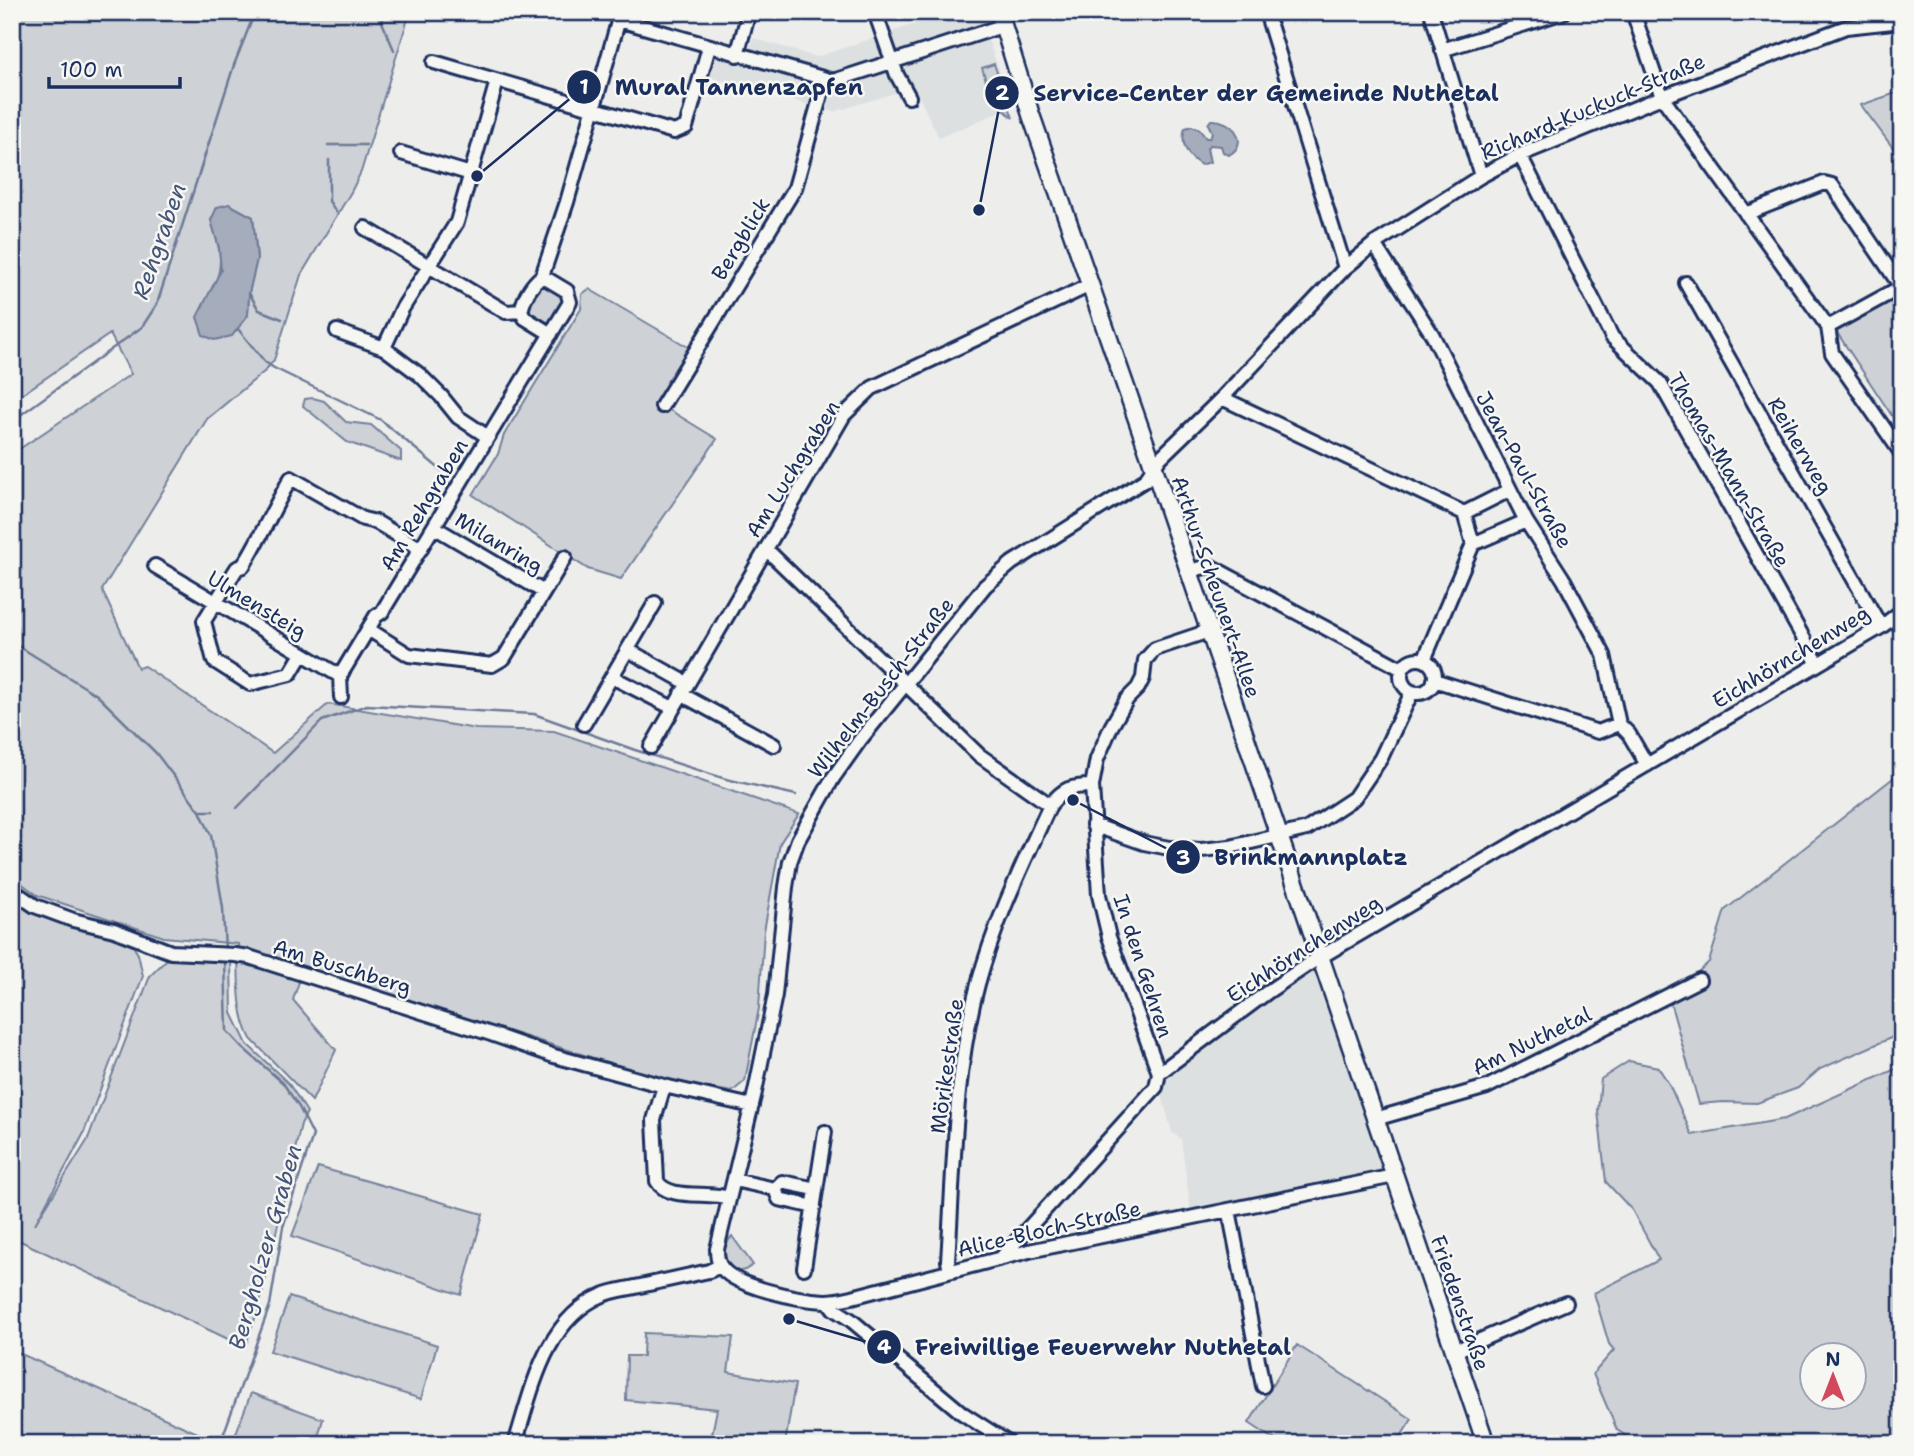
<svg xmlns="http://www.w3.org/2000/svg" width="1914" height="1456" font-family="'Shantell Sans',sans-serif">
	<style>
		.built { fill: #dde0e1 }
		.green { fill: #ced2d7; stroke: #74809a; stroke-width: 2; fill-rule: evenodd }
		.water { fill: #a5acbc; stroke: #6e7a96; stroke-width: 2 }
		.lines { fill: none; stroke-linecap: round; stroke-linejoin: round }
		.stream { stroke: #6e7a96; stroke-width: 2.5 }
		.minor-casing { stroke: #1b2f5e; stroke-width: 18 }
		.major-casing { stroke: #1b2f5e; stroke-width: 21 }
		.minor { stroke: #f6f6f2; stroke-width: 12 }
		.major { stroke: #f6f6f2; stroke-width: 16 }
		.labels { text-anchor: middle; dominant-baseline: central; stroke-width: 5; stroke-linejoin: round; paint-order: stroke }
		.street-label { font-size: 21px; fill: #1b2f5e; stroke: #f6f6f2 }
		.water-label { font-size: 23px; font-style: italic; fill: #44547a; stroke: #f6f6f2 }
		.leader { fill: none; stroke: #1b2f5e; stroke-width: 2.5 }
		.callout-dot { fill: #1b2f5e; stroke: #f6f6f2; stroke-width: 2.5 }
		.mark-label { font-size: 21px; text-anchor: middle; font-weight: bold; fill: #fff }
		.callout-label { font-size: 23px; text-anchor: middle; font-weight: bold; fill: #1b2f5e; stroke: #f6f6f2; stroke-width: 5; stroke-linejoin: round; paint-order: stroke }
	</style>
	<rect width="100%" height="100%" fill="#edeeec"/>
	<filter id="ink" filterUnits="userSpaceOnUse"><feTurbulence type="fractalNoise" baseFrequency=".0143" numOctaves="2"/><feDisplacementMap in="SourceGraphic" scale="14" xChannelSelector="R" yChannelSelector="G"/><feConvolveMatrix kernelMatrix="1 2 1 2 8 2 1 2 1" color-interpolation-filters="sRGB"/></filter>
	<g filter="url(#ink)">
		<path class="built" d="M 951,12 L 982,12 L 988,40 L 1013,106 L 939,138 L 914,87 L 834,112 L 705,76 L 712,53 L 745,63 L 753,38 L 816,57 Z
			M 1313,969 L 1386,1175 L 1191,1213 L 1181,1139 L 1172,1133 L 1160,1088 L 1163,1075 L 1272,995 Z"/>
		<path class="green" d="M 12,12 L 410,12 L 361,172 L 351,192 L 301,275 L 274,360 L 265,371 L 207,419 L 102,590 L 138,668 L 144,666 L 273,753 L 328,704 L 476,729 L 554,731 L 799,814 L 780,843 L 764,931 L 759,1008 L 745,1081 L 732,1092 L 667,1081 L 304,967 L 293,1000 L 336,1050 L 312,1101 L 251,1039 C 236,1011 239,975 238,944 L 164,937 L 37,895 L 12,876 L 12,454 L 131,374 L 110,334 L 12,401 ZM 241,212 L 253,217 L 257,259 L 249,293 L 248,315 L 214,287 C 225,260 219,247 211,220 Z
			M 994,64 L 1013,118 L 992,99 L 982,68 Z
			M 1902,91 L 1902,160 L 1861,105 Z
			M 546,283 L 561,291 L 565,299 L 553,322 C 546,323 543,322 537,318 C 520,307 532,298 540,285 Z
			M 589,289 L 695,351 L 663,406 L 717,439 L 621,579 L 588,569 L 473,495 L 498,454 L 504,435 L 581,309 L 582,294 Z
			M 1902,293 L 1902,431 L 1836,331 Z
			M 313,398 L 324,401 L 346,422 L 371,425 L 401,451 L 401,461 L 347,442 L 303,406 L 305,399 Z
			M 1902,771 L 1902,1033 L 1820,1069 L 1798,1088 L 1757,1103 L 1723,1102 L 1699,1104 L 1669,998 L 1709,962 L 1725,910 Z
			M 12,890 L 35,906 L 126,935 L 138,954 L 143,976 L 83,1135 L 35,1224 L 87,1141 L 150,976 L 168,958 L 231,959 L 232,1013 L 247,1044 L 289,1084 L 307,1112 L 301,1124 L 259,1307 L 245,1347 L 12,1237 Z
			M 1629,1061 L 1658,1067 L 1669,1084 L 1692,1135 L 1785,1119 L 1902,1066 L 1902,1444 L 1635,1444 L 1633,1440 L 1617,1430 L 1593,1374 L 1614,1350 L 1609,1344 L 1594,1293 L 1659,1260 L 1632,1210 L 1606,1182 L 1598,1111 L 1601,1079 ZM 1812,1354 L 1854,1354 L 1854,1396 L 1812,1396 Z
			M 318,1167 L 483,1214 L 461,1295 L 292,1236 Z
			M 732,1236 L 753,1265 L 745,1270 L 735,1272 C 722,1261 721,1249 732,1236 Z
			M 289,1297 L 437,1345 L 421,1399 L 270,1351 Z
			M 644,1333 L 733,1337 L 728,1372 L 795,1384 L 785,1444 L 710,1444 L 717,1409 L 626,1400 L 627,1356 L 643,1356 Z
			M 1297,1345 L 1412,1419 L 1396,1444 L 1281,1444 L 1249,1423 Z
			M 12,1350 L 211,1439 L 209,1444 L 12,1444 Z
			M 251,1393 L 323,1419 L 316,1444 L 232,1444 Z"/>
		<path class="water" d="M 1211,120 C 1232,119 1251,142 1229,155 L 1223,152 L 1221,146 L 1210,145 L 1207,148 L 1210,162 L 1201,165 C 1187,157 1180,143 1185,128 L 1192,126 L 1199,129 L 1206,138 L 1210,138 L 1212,132 L 1208,124 Z
			M 229,204 L 253,217 L 257,259 L 249,293 L 248,315 L 232,336 L 214,340 L 203,335 L 197,317 L 221,270 L 219,248 L 211,220 L 217,207 Z"/>
		<g class="lines">
			<path class="stream" d="M 384,12 L 382,22 L 394,50
				M 568,12 L 577,15
				M 328,145 L 366,145
				M 329,160 L 329,201 L 336,212
				M 249,293 L 259,310 L 282,319
				M 238,329 L 265,362 L 274,368 L 381,420 L 442,471
				M 12,421 L 142,327 L 157,304 L 234,65 L 255,12
				M 12,642 L 97,695 L 156,753 L 200,811 L 211,835 L 223,908 L 225,951
				M 237,808 L 322,721 L 367,705 L 534,714 L 635,750 L 726,779 L 796,795
				M 200,811 L 213,811
				M 220,1444 L 270,1305 L 283,1227 L 313,1135 L 299,1107 L 283,1083 L 242,1047 L 227,1031 L 225,960"/>
			<defs>
				<path id="minor" d="M 875,12 L 897,75 L 909,97
					M 1266,12 L 1345,268
					M 1431,12 L 1481,176
					M 1633,12 L 1662,97 L 1828,327 L 1832,353 L 1902,454
					M 619,20 L 833,81 L 1002,26
					M 1442,50 L 1564,12
					M 737,55 L 749,12
					M 434,62 L 674,132 L 686,127 L 709,47
					M 401,153 L 471,174
					M 1520,155 L 1612,337 L 1660,383 L 1818,664
					M 1746,214 L 1824,183 L 1832,185 L 1901,287 L 1828,327
					M 365,228 L 506,312 L 521,311
					M 1374,244 L 1432,334 L 1526,521 L 1564,580 L 1604,655 L 1619,724
					M 1686,283 L 1881,627
					M 337,331 L 384,348 L 420,375 L 441,396 L 458,417 L 488,437
					M 551,334 L 525,318 L 521,311 C 524,298 531,285 542,276 L 567,202 L 620,15
					M 384,348 L 402,309 L 457,222 L 497,81
					M 1222,398 L 1464,513 L 1510,490
					M 662,406 L 795,188 L 825,80
					M 1464,513 L 1473,544
					M 766,549 L 979,755 L 1050,805
					M 155,566 L 340,676
					M 1188,571 L 1210,566 L 1402,669
					M 544,592 L 565,557
					M 368,629 L 409,655 L 492,665 L 504,658 L 544,592 L 434,527
					M 628,650 L 687,683
					M 302,654 L 290,674 L 250,684 L 214,661 L 204,621 L 237,568 L 243,566 C 261,537 274,507 291,478 L 363,519 L 376,522 L 421,549
					M1401 676a17 17 0 1 1 34 0a17 17 0 1 1-34 0Z
					M 1424,660 L 1473,544 L 1526,521
					M 612,677 L 673,708
					M 1434,680 L 1598,732 L 1619,724 L 1629,734 L 1647,765
					M 681,694 L 774,745
					M 341,697 L 340,676 L 376,616 L 382,612 L 570,302 L 567,291 L 542,276
					M 584,724 L 655,603
					M 651,747 L 844,415 L 872,388 L 1090,285
					M 1093,825 L 1144,843 L 1169,848 L 1201,850 L 1230,847 L 1307,829 L 1354,798 L 1381,758 L 1412,692
					M 12,890 L 35,906 L 73,920 L 114,930 L 171,952 L 235,955 L 249,957 L 491,1034 L 554,1056 L 664,1086 L 752,1106
					M 1159,1073 L 1109,937 L 1099,895 L 1092,786 L 1097,759 L 1111,727 L 1127,699 L 1138,688 L 1143,678 L 1145,660 L 1155,649 L 1209,631
					M 664,1086 L 654,1120 L 657,1181 C 668,1201 708,1191 729,1198
					M 1375,1119 L 1487,1087 L 1699,980
					M 1394,1176 L 1029,1251 L 852,1297 C 843,1299 834,1301 825,1301 C 801,1300 731,1287 720,1265 C 717,1260 717,1254 717,1249 L 755,1092 L 775,995 L 786,887 L 790,862 L 798,840 L 833,778 L 860,740 L 985,586 L 1012,563 L 1145,480 L 1160,458 L 1222,398 L 1345,268 L 1374,244 L 1481,176 L 1520,155 L 1662,97 L 1846,27 L 1902,21
					M 734,1180 L 775,1189
					M 775,1189 L 779,1199 L 814,1207
					M 775,1189 L 782,1182 L 816,1189
					M 1229,1210 L 1263,1386
					M 1002,1257 L 1156,1087 L 1159,1073 L 1269,991 L 1312,962 L 1881,627 L 1902,611
					M 804,1268 L 825,1132
					M 950,1271 L 948,1261 C 954,1169 954,1073 978,984 C 995,921 1023,864 1050,805 C 1064,788 1071,786 1092,786
					M 828,1301 L 834,1309 L 851,1320 L 962,1413 L 1010,1444
					M 1455,1351 L 1566,1303
					M 515,1444 C 532,1390 545,1319 603,1295 C 614,1290 628,1289 640,1286 C 663,1281 686,1276 709,1271 L 720,1266"/>
				<path id="major" d="M 999,12 L 1031,115 L 1154,468 L 1486,1444"/>
			</defs>
			<use href="#minor" class="minor-casing"/>
			<use href="#major" class="major-casing"/>
			<use href="#minor" class="minor"/>
			<use href="#major" class="major"/>
		</g>
	</g>
	<g class="labels">
		<g class="street-label">
			<text transform="translate(1593 107) rotate(-23)">Richard-Kuckuck-Straße</text>
			<text transform="translate(741 239) rotate(-59)">Bergblick</text>
			<text transform="translate(1800 446) rotate(60)">Reiherweg</text>
			<text transform="translate(793 469) rotate(-58)">Am Luchgraben</text>
			<text transform="translate(1524 470) rotate(61)">Jean-Paul-Straße</text>
			<text transform="translate(1729 470) rotate(60)">Thomas-Mann-Straße</text>
			<text transform="translate(424 505) rotate(-59)">Am Rehgraben</text>
			<text transform="translate(499 543) rotate(31)">Milanring</text>
			<text transform="translate(1216 587) rotate(71)">Arthur-Scheunert-Allee</text>
			<text transform="translate(257 605) rotate(31)">Ulmensteig</text>
			<text transform="translate(1791 657) rotate(-31)">Eichhörnchenweg</text>
			<text transform="translate(881 688) rotate(-52)">Wilhelm-Busch-Straße</text>
			<text transform="translate(1304 949) rotate(-33)">Eichhörnchenweg</text>
			<text transform="translate(1143 966) rotate(72)">In den Gehren</text>
			<text transform="translate(342 967) rotate(17)">Am Buschberg</text>
			<text transform="translate(1532 1041) rotate(-26)">Am Nuthetal</text>
			<text transform="translate(947 1066) rotate(-82)">Mörikestraße</text>
			<text transform="translate(1049 1229) rotate(-13)">Alice-Bloch-Straße</text>
			<text transform="translate(1460 1303) rotate(71)">Friedenstraße</text>
		</g>
		<g class="water-label">
			<text transform="translate(159 241) rotate(-71)">Rehgraben</text>
			<text transform="translate(265 1247) rotate(-74)">Bergholzer Graben</text>
		</g>
	</g>
	<path class="leader" d="M477 176L584 87M979 210L1002 93M1073 800L1183 857M789 1319L884 1347"/>
	<g class="callout-dot">
		<circle cx="477" cy="176" r="7"/>
		<circle cx="979" cy="210" r="7"/>
		<circle cx="1073" cy="800" r="7"/>
		<circle cx="789" cy="1319" r="7"/>
		<circle cx="584" cy="87" r="18"/>
		<circle cx="1002" cy="93" r="18"/>
		<circle cx="1183" cy="857" r="18"/>
		<circle cx="884" cy="1347" r="18"/>
	</g>
	<g class="mark-label">
		<text x="584" y="94">1</text>
		<text x="1002" y="100">2</text>
		<text x="1183" y="865">3</text>
		<text x="884" y="1354">4</text>
	</g>
	<g class="callout-label">
		<text x="739" y="95">Mural Tannenzapfen</text>
		<text x="1266" y="101">Service-Center der Gemeinde Nuthetal</text>
		<text x="1311" y="865">Brinkmannplatz</text>
		<text x="1103" y="1355">Freiwillige Feuerwehr Nuthetal</text>
	</g>
	<rect width="1914" height="1456" fill="none" stroke="#f6f6f2" stroke-width="42"/>
	<rect x="21" y="21" width="1872" height="1414" fill="none" stroke="#1b2f5e" stroke-width="2.5" filter="url(#ink)"/>
	<g transform="translate(1833 1376)"><circle r="33" fill="#f6f6f2" stroke="#9ea6b7" stroke-width="2"/>
	<path d="M0-5L12 26L0 18L-12 26Z" fill="#d1495b"/>
	<text y="-10" font-size="19" font-weight="bold" text-anchor="middle" fill="#1b2f5e">N</text>
	</g>
	<path d="M49 77v10h131v-10" fill="none" stroke="#1b2f5e" stroke-width="3.5"/>
	<text x="60" y="77" font-size="21" fill="#1b2f5e" stroke="#f6f6f2" stroke-width="5" paint-order="stroke">100 m</text>
</svg>
